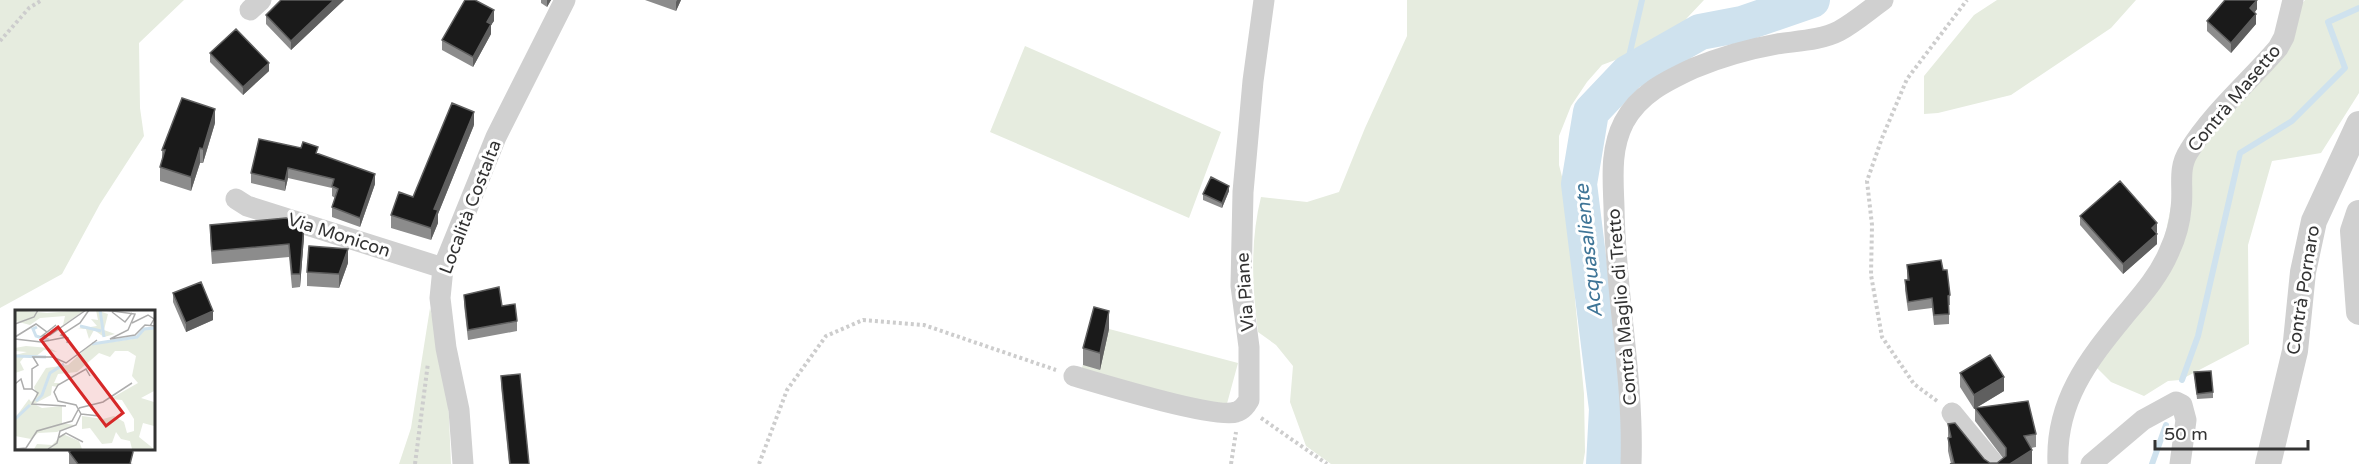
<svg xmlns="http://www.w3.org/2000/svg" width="2359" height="464" font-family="'Varela Round',sans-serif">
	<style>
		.green { fill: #e6ecdf }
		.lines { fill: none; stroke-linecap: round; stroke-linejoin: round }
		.stream { stroke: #cfe2ee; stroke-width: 6 }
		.river { stroke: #cfe2ee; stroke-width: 36 }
		.path { stroke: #cdcdcd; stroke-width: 4; stroke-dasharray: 3 3; stroke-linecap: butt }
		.minor { stroke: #d0d0d0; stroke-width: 21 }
		.tertiary { stroke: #d0d0d0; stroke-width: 26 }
		.wall { fill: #8c8c8c }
		.shaded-wall { fill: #5f5f5f }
		.building { fill: #1a1a1a; stroke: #5f5f5f; stroke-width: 1.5 }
		.labels { text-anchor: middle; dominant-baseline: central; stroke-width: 6; stroke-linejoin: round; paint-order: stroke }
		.street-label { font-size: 18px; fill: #333; stroke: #fff }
		.water-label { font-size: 20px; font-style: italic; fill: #3f7597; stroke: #fff }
		.inset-river { fill: none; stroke: #cfe2ee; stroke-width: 3 }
		.inset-road { fill: none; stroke: #adadad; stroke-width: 1.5 }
		.view { fill: #d62828; fill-opacity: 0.15; stroke: #d62828; stroke-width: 3 }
		.inset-edge { fill: none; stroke: #333; stroke-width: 3 }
	</style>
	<rect width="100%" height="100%" fill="#fff"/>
	<path class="green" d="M 0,0 L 184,0 L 139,43 L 140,108 L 144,136 L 100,204 L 62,274 L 0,308 Z
		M 1407,0 L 1704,0 L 1687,18 L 1675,35 L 1663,42 L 1602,65 L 1587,82 L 1571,106 L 1559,136 L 1559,165 L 1567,196 L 1571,230 L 1575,299 L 1584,394 L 1585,452 L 1583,464 L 1331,464 L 1306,446 L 1290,402 L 1293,366 L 1276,345 L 1258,332 C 1252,288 1250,241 1261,197 L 1307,202 L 1339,192 L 1365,128 L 1407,36 Z
		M 1997,0 L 2136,0 L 2111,28 L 2011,95 L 1938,113 L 1924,114 L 1924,76 L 1974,15 Z
		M 2305,0 L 2359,0 L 2359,93 L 2321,153 L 2272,161 L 2248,245 L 2249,344 L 2180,380 L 2168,381 L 2144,396 L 2111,382 L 2088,359 L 2162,251 L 2180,162 Z
		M 1025,46 L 1221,132 L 1189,218 L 990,132 Z
		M 430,308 L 447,372 L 451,464 L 399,464 L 411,428 Z
		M 1094,325 L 1238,363 L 1225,411 L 1080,375 Z"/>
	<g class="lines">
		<path class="stream" d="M 1624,78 L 1642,0
			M 2182,380 L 2198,336 L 2240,153 L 2292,121 L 2345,68 L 2328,22 L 2359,8
			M 2152,464 L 2166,425"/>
		<path class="river" d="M 1604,464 L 1607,409 L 1579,184 L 1591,112 L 1628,73 L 1700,32 L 1742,24 L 1812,0"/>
		<path class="path" d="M 0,41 L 29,8 L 42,0
			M 1937,401 L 1914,384 L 1882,337 L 1871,275 L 1872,225 L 1867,181 L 1882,138 L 1907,79 L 1967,0
			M 1261,418 L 1327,464
			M 415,464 L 428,363
			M 759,464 L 787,390 L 826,336 L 863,320 L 924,325 L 1056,370
			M 1231,464 L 1236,432"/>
		<path class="minor" d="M 250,10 L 261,0
			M 236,199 L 247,206 L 443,268
			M 1074,376 C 1101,384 1216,419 1236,412 C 1243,410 1246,405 1249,400 L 1249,347 L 1241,286 L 1243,192 L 1253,81 L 1264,0
			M 1952,413 L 1994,464
			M 463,464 L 459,410 L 446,348 L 440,298 L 443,268 L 496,137 L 565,0
			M 1631,464 C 1634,378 1615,293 1614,207 C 1613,178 1610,149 1624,122 C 1639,94 1666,81 1694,68 C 1721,57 1749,49 1777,44 C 1796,41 1822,40 1839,31 C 1854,23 1869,10 1883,0
			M 2058,464 C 2055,402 2088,360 2125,315 C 2141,296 2159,276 2169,252 C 2175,239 2180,223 2181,208 C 2184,188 2177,169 2189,151 C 2212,113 2249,82 2278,48 L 2284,37 L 2293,0
			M 2091,464 L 2143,420 L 2176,402 L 2182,405 L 2186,420 L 2180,464"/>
		<path class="tertiary" d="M 2359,213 L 2353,231 L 2359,312
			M 2268,464 L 2295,351 L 2303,272 L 2314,221 L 2359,124"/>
	</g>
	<path class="wall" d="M 281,0 L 344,0 L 291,50 L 266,24 L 266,15 Z
		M 541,0 L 551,0 L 547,7 L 541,3 Z
		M 645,0 L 681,0 L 676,11 Z
		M 2257,0 L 2257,9 L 2255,12 L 2256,24 L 2231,53 L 2207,31 L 2207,21 Z
		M 494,21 L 491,25 L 491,34 L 473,67 L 442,50 L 442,40 Z
		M 210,53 L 269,71 L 243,95 L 210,62 Z
		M 215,123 L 203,163 L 200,163 L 191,191 L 160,181 L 160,167 L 162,160 L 162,150 Z
		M 474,125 L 438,214 L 438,223 L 431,240 L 391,228 L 391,215 L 413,197 Z
		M 301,148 L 318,154 L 375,184 L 360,227 L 332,217 L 332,207 L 335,198 L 332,196 L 332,188 L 288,178 L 285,191 L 251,183 L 251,173 Z
		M 1229,191 L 1222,208 L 1203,200 L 1203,194 Z
		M 2080,216 L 2157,233 L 2157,244 L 2123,274 L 2080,225 Z
		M 210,225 L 304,237 L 300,287 L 292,288 L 289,257 L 212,264 L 210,238 Z
		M 348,263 L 339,288 L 307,286 L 307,272 Z
		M 1907,265 L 1943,270 L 1950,295 L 1950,305 L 1949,305 L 1949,324 L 1934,325 L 1932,308 L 1908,311 L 1905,290 L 1905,280 L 1907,280 Z
		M 173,293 L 213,320 L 186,332 L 173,302 Z
		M 464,295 L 502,306 L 517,321 L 517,331 L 468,340 L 464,305 Z
		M 1109,329 L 1100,370 L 1083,365 L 1083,348 Z
		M 2194,372 L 2213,392 L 2213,398 L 2197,399 Z
		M 1960,373 L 2004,391 L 1976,408 L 2036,434 L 2036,447 L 2031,448 L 2032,464 L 1951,464 L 1948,451 L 1948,424 L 1984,459 L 1990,463 L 1997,463 L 2003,458 L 1975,421 L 1975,408 L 1974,409 L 1960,387 Z
		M 501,376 L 529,464 L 509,464 L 501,386 Z
		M 69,452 L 133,464 L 69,464 Z"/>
	<path class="shaded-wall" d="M 334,0 L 344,0 L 291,50 L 291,41 Z
		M 547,0 L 551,0 L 547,7 Z
		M 677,0 L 681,0 L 676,11 L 676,2 Z
		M 2257,0 L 2257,9 L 2250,18 L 2250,8 Z
		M 494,10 L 494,21 L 491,25 L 491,34 L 473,67 L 473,57 L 487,22 Z
		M 2256,14 L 2256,24 L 2231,53 L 2231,43 Z
		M 269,63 L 269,71 L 243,95 L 243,87 Z
		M 215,109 L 215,123 L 203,163 L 203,149 Z
		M 474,112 L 474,125 L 438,214 L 438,223 L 431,240 L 431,228 L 434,209 Z
		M 200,148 L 200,163 L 191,191 L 191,177 Z
		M 288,168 L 288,178 L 285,191 L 285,181 Z
		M 375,174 L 375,184 L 360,227 L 360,218 Z
		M 1229,186 L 1229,191 L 1222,208 L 1222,203 Z
		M 2157,223 L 2157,233 L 2152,228 Z
		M 304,224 L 304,237 L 300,287 L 300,274 Z
		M 2157,234 L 2157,244 L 2123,274 L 2123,264 Z
		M 348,249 L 348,263 L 339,288 L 339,274 Z
		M 213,311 L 213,320 L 186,332 L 186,323 Z
		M 1109,311 L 1109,329 L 1100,370 L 1100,353 Z
		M 2004,377 L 2004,391 L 1974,409 L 1974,395 Z
		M 2032,450 L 2032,464 L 2010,464 Z"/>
	<path class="building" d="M 281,0 L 334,0 L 291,41 L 266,15 Z
		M 465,0 L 475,0 L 494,10 L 487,22 L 491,24 L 473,57 L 442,40 Z
		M 2225,0 L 2257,0 L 2250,8 L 2256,14 L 2231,43 L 2207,21 Z
		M 236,29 L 269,63 L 243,87 L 210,53 Z
		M 182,98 L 215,109 L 203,149 L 200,148 L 191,177 L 160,167 L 165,150 L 162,150 Z
		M 452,103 L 474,112 L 434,209 L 438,210 L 431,228 L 391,215 L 399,192 L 413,197 Z
		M 259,139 L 301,148 L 303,142 L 318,147 L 316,153 L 375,174 L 360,218 L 332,207 L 338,189 L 332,186 L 334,179 L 288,168 L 285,181 L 251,173 Z
		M 1211,177 L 1229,186 L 1222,203 L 1203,194 Z
		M 2120,181 L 2157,223 L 2152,228 L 2157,234 L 2123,264 L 2080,216 Z
		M 286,218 L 304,224 L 300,274 L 292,274 L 289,244 L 212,251 L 210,225 Z
		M 309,246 L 348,249 L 339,274 L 307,272 Z
		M 1941,260 L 1943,270 L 1947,270 L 1950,295 L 1948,296 L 1949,314 L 1934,315 L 1932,298 L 1908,302 L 1905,280 L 1909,280 L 1907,265 Z
		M 201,282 L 213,311 L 186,323 L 173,293 Z
		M 499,287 L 502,306 L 515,304 L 517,321 L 468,330 L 464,295 Z
		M 1094,307 L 1109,311 L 1100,353 L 1083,348 Z
		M 1990,355 L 2004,377 L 1974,395 L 1960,373 Z
		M 2211,371 L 2213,392 L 2197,394 L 2194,372 Z
		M 520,374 L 529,464 L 510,464 L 501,376 Z
		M 2028,401 L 2036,434 L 2024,436 L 2032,450 L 2010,464 L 1950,464 L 1954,463 L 1948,438 L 1951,437 L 1948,424 L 1955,423 L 1984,459 L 1990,463 L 1997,463 L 2006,456 L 2006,448 L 1975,408 Z
		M 76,447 L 130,447 L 133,452 L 130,464 L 78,464 L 69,452 Z"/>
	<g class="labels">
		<g class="street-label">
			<text transform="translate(2234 98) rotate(-50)">Contrà Masetto</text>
			<text transform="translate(470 207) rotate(-69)">Località Costalta</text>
			<text transform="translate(339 235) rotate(18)">Via Monicon</text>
			<text transform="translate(2303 290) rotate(-81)">Contrà Pornaro</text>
			<text transform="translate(1245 292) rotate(-94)">Via Piane</text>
			<text transform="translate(1622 307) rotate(-95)">Contrà Maglio di Tretto</text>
		</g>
		<g class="water-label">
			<text transform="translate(1589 251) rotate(-96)">Acquasaliente</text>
		</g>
	</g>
	<g transform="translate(15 310)">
		<rect width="140" height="140" fill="#fff"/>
		<path d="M 0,0 L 32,3 L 70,0 L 48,15 L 50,6 L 25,8 L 15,15 L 0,11 ZM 81,0 L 93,4 L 89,20 L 100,24 L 89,27 L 79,20 L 74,29 L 71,19 L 62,19 L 82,16 L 76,9 L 83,10 ZM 139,18 L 139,81 L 126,88 L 139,92 L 139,116 L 128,113 L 124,127 L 139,139 L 117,139 L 115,131 L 106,129 L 101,122 L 97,133 L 87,134 L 75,118 L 67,119 L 67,106 L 88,109 L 99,106 L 109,112 L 112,123 L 119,121 L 119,109 L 107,90 L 95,89 L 123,73 L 117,66 L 121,46 L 113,41 L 100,41 L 95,47 L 84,43 L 62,62 L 43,64 L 39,73 L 45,73 L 42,77 L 37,76 L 36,85 L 19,94 L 27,98 L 47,96 L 47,113 L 59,115 L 42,122 L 23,123 L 16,129 L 0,126 L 0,108 L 14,89 L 16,92 L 22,86 L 19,77 L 31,58 L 53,55 L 75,35 L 118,29 L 130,19 ZM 11,36 L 34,38 L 42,42 L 29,40 L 20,47 L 9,47 L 5,52 L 9,60 L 0,63 L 0,45 L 12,42 L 0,41 L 0,38 ZM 48,124 L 64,131 L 67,139 L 19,139 L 22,134 L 37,135 Z" fill="#e6ecdf"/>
		<path class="inset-river" d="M 85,0 L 89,27M 65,16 L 86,21M 22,17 L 18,19 L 21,26 L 34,30M 77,34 L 122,27 L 129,19 L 140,18M 0,46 L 31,47M 21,91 L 27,85 L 35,63 L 49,54M 0,109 L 15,95"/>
		<path class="inset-road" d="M 90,0 L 120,4 L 113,20 L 95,29 L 120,25 L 130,15 L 140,16M 97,2 L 110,12 L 117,3M 117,13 L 133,5 L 139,9 L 135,16M 0,14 L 19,7 L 23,0M 0,27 L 21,14 L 32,22 L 41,15 L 27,26 L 35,25 L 71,0M 0,29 L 26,32 L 52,27M 52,33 L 53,28 L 46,25 L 65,13 L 74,0M 0,74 L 6,69 L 9,79 L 17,79M 17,79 L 17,59 L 23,55 L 18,47 L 38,47 L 51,53 L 82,30M 17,79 L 23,83 L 17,94 L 51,96M 64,98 L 88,92 L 117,73M 66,104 L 61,95 L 43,91 L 39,82 L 43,75 L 71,59 L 75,66M 66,104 L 84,106M 43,128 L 51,123 L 68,132M 0,139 L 11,138 L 22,121 L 57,111 L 64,98M 33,139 L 42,133 L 45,121 L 61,115 L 66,104"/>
		<path class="view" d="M 43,17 L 108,103 L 91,116 L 26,30 Z"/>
		<rect width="140" height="140" class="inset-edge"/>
	</g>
	<path d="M2155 440v9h153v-9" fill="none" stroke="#333333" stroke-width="3"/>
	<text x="2164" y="440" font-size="18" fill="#333333" stroke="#ffffff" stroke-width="4.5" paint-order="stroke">50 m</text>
</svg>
